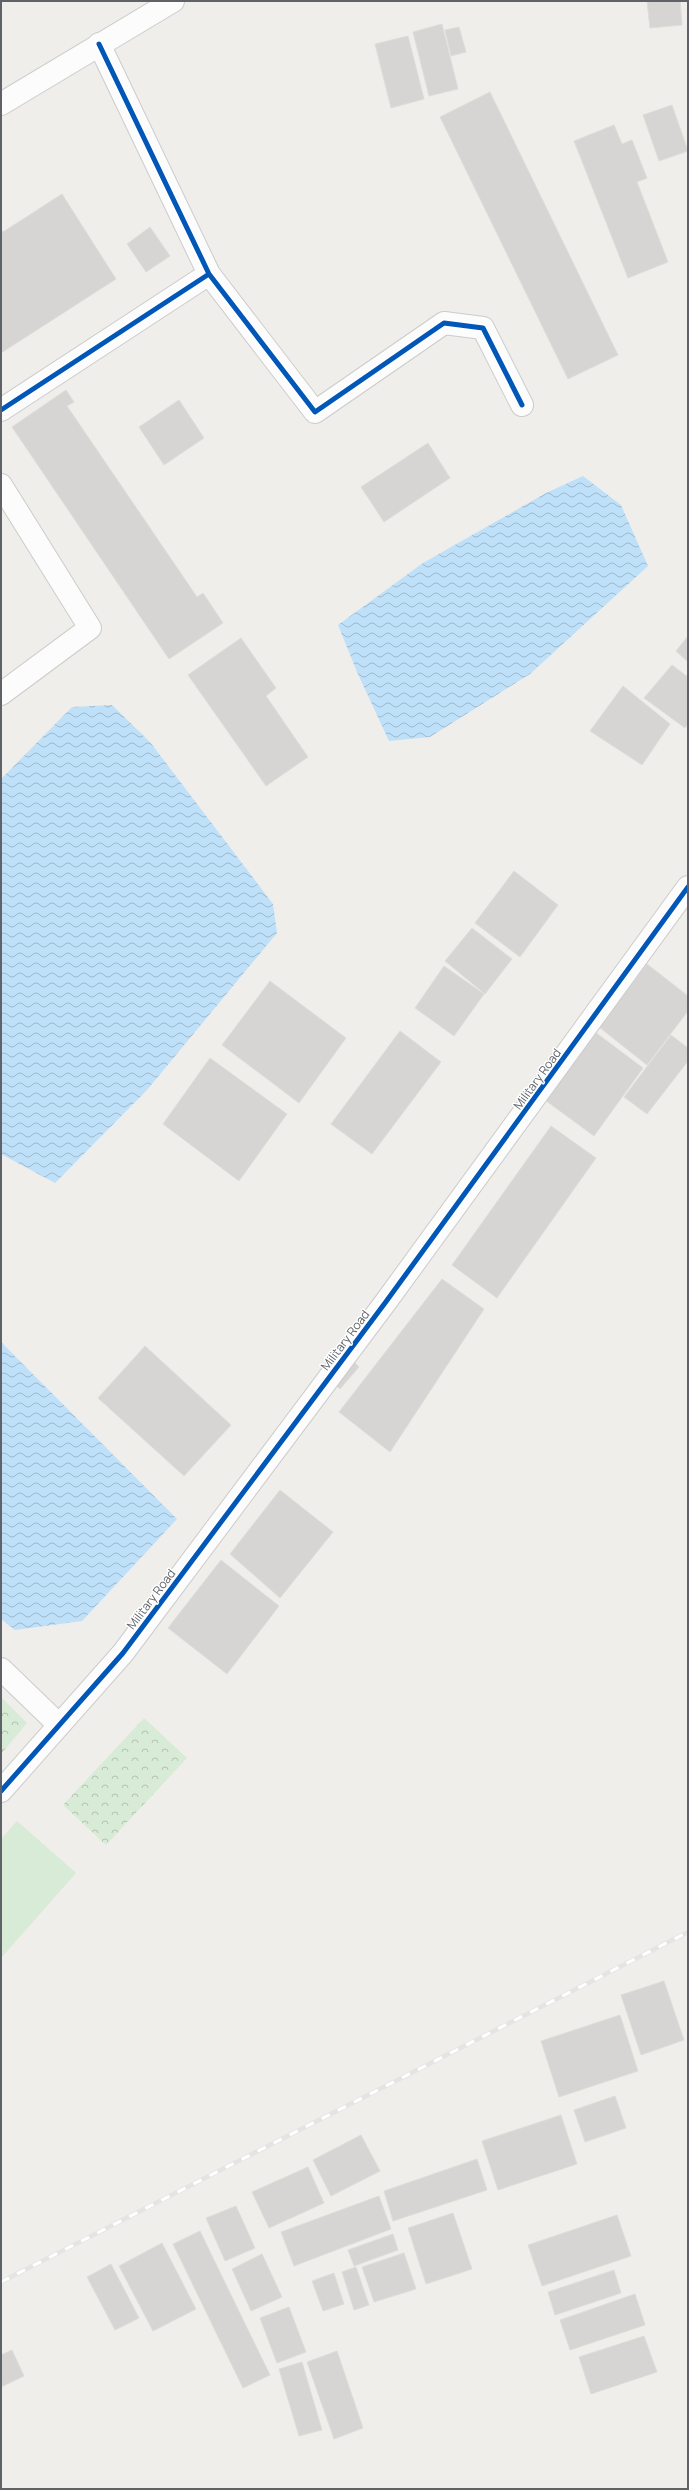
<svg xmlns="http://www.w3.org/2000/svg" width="689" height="2490" font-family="Manrope,sans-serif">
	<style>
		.grass { fill: #d8ebd6 }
		.park { fill: url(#park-crowns) }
		.water { fill: url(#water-waves) }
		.building { fill: #d6d5d3; stroke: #deddd9 }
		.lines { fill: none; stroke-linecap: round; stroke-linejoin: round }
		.street-casing { stroke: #cbcccc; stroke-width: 24 }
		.street { stroke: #fdfcfc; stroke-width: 22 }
		.rail-casing { stroke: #e4e4e4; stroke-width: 4.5 }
		.rail { stroke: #fff; stroke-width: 3; stroke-dasharray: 9; stroke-linecap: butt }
		.cycleway-casing { stroke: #fff; stroke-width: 8 }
		.cycleway { stroke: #0057b8; stroke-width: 5 }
		.labels { text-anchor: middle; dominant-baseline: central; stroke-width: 3; stroke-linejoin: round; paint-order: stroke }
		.street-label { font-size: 12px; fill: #5f6368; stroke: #fff }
	</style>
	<defs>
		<pattern id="park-crowns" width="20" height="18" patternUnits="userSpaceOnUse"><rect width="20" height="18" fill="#d8ebd6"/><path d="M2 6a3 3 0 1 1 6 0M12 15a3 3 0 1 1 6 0" fill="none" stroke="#b2c2b1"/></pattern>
		<pattern id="water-waves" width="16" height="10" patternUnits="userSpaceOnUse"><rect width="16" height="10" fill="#bfe0f9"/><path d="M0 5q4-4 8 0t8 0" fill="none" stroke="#9eb9cd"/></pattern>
	</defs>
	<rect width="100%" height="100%" fill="#efeeea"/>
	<path class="grass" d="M 17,1821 L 76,1873 L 1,1958 L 1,1839 Z"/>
	<path class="park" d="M 1,1697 L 27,1723 L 1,1754 Z
		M 144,1718 L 187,1758 L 106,1845 L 63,1805 Z"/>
	<path class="water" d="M 583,476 L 621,505 L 648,566 L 530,674 L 430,737 L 389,741 L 357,672 L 338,625 L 423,563 L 546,493 Z
		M 112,705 L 150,742 L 273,904 L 277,933 L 147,1090 L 55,1183 L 1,1154 L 1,779 L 72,707 Z
		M 1,1342 L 177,1519 L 82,1621 L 15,1630 L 1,1619 Z"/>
	<path class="building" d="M 647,1 L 680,1 L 682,25 L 650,28 Z
		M 442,24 L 458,89 L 429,96 L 413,32 Z
		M 459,27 L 466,52 L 451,56 L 445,30 Z
		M 408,36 L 424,99 L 391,108 L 375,44 Z
		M 490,92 L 618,355 L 568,379 L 440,117 Z
		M 672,105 L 688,151 L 659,161 L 643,115 Z
		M 614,125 L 622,144 L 632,140 L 647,178 L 637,182 L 668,262 L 628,278 L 574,141 Z
		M 62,194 L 116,279 L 1,353 L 1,229 L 3,232 Z
		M 150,227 L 170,256 L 146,272 L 127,244 Z
		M 66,390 L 74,402 L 67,406 L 197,597 L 203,593 L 223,623 L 169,659 L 12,427 Z
		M 179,400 L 204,438 L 164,465 L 139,427 Z
		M 428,443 L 450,478 L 384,522 L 361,487 Z
		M 688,636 L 688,662 L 676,651 Z
		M 241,638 L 276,688 L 266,696 L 308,757 L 266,786 L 188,675 Z
		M 672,665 L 688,677 L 688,724 L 685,728 L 644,698 Z
		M 623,686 L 670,724 L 642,765 L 590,731 Z
		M 514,871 L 558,905 L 520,957 L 475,923 Z
		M 472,928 L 512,959 L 485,994 L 445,961 Z
		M 647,964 L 688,996 L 688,1011 L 647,1065 L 599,1027 Z
		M 444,966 L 484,994 L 454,1036 L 415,1008 Z
		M 270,981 L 346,1038 L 299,1103 L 222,1045 Z
		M 400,1031 L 441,1062 L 372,1154 L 331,1124 Z
		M 595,1032 L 643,1068 L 594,1136 L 545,1100 Z
		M 671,1035 L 688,1048 L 688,1061 L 647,1114 L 624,1097 Z
		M 210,1058 L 287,1114 L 239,1181 L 163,1124 Z
		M 551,1126 L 596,1158 L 497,1298 L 452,1265 Z
		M 442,1279 L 484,1309 L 390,1452 L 339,1412 Z
		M 145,1346 L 231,1425 L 184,1476 L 98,1398 Z
		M 349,1357 L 359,1367 L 340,1389 L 332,1382 Z
		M 280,1490 L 333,1532 L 280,1598 L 230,1554 Z
		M 221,1560 L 279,1606 L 227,1674 L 168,1628 Z
		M 664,1981 L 684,2040 L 641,2055 L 621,1995 Z
		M 620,2015 L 638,2071 L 559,2097 L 541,2041 Z
		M 615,2096 L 626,2128 L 585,2142 L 574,2110 Z
		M 561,2115 L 577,2164 L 498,2190 L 482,2141 Z
		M 361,2135 L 380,2171 L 331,2196 L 313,2160 Z
		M 477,2159 L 487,2190 L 393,2221 L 384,2191 Z
		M 308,2167 L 324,2203 L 269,2228 L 252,2192 Z
		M 379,2196 L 391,2229 L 294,2266 L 281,2232 Z
		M 236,2206 L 255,2248 L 225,2261 L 206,2218 Z
		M 453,2213 L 472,2269 L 426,2284 L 408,2228 Z
		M 617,2215 L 631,2256 L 542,2286 L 528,2245 Z
		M 200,2231 L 270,2375 L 243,2388 L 173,2244 Z
		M 393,2234 L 398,2250 L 354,2266 L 348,2250 Z
		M 162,2243 L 196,2309 L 153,2331 L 119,2266 Z
		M 404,2253 L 416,2289 L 374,2302 L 362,2267 Z
		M 262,2254 L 282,2297 L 251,2311 L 232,2269 Z
		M 111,2264 L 139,2318 L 115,2330 L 87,2277 Z
		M 356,2267 L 369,2305 L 354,2310 L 342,2272 Z
		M 614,2270 L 621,2293 L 555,2315 L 548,2292 Z
		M 334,2273 L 344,2304 L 323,2311 L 312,2281 Z
		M 635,2294 L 645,2325 L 570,2350 L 560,2320 Z
		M 289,2307 L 306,2352 L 277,2363 L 260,2318 Z
		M 644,2336 L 657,2372 L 591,2394 L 579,2357 Z
		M 12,2350 L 24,2376 L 1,2387 L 1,2355 Z
		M 337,2351 L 363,2428 L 334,2439 L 307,2362 Z
		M 302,2362 L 322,2430 L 299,2436 L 279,2369 Z"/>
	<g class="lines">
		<defs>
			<path id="street" d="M 1,104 L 173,1
				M 209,274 L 315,412 L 444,323 L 483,328 L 522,405
				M 1,410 L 209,274 L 99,44
				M 1,485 L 90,628 L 1,694
				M 1,1669 L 59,1725
				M 1,1791 L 123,1653 L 385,1303 L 688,887"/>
		</defs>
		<use href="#street" class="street-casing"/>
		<use href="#street" class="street"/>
		<defs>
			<path id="rail" d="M 1,2282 L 688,1932"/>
		</defs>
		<use href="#rail" class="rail-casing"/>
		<use href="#rail" class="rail"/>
		<defs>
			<path id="cycleway" d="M 209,274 L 315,412 L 444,323 L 483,328 L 522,405
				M 1,410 L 209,274 L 99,44
				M 1,1791 L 123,1653 L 385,1303 L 688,887"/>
		</defs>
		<use href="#cycleway" class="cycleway-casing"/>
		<use href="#cycleway" class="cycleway"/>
	</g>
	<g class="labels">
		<g class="street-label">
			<text transform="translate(537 1079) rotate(-54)">Military Road</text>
			<text transform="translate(345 1340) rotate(-53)">Military Road</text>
			<text transform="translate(151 1599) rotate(-53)">Military Road</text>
		</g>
	</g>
	<rect width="689" height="2490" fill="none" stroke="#5f6368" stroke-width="4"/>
</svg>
